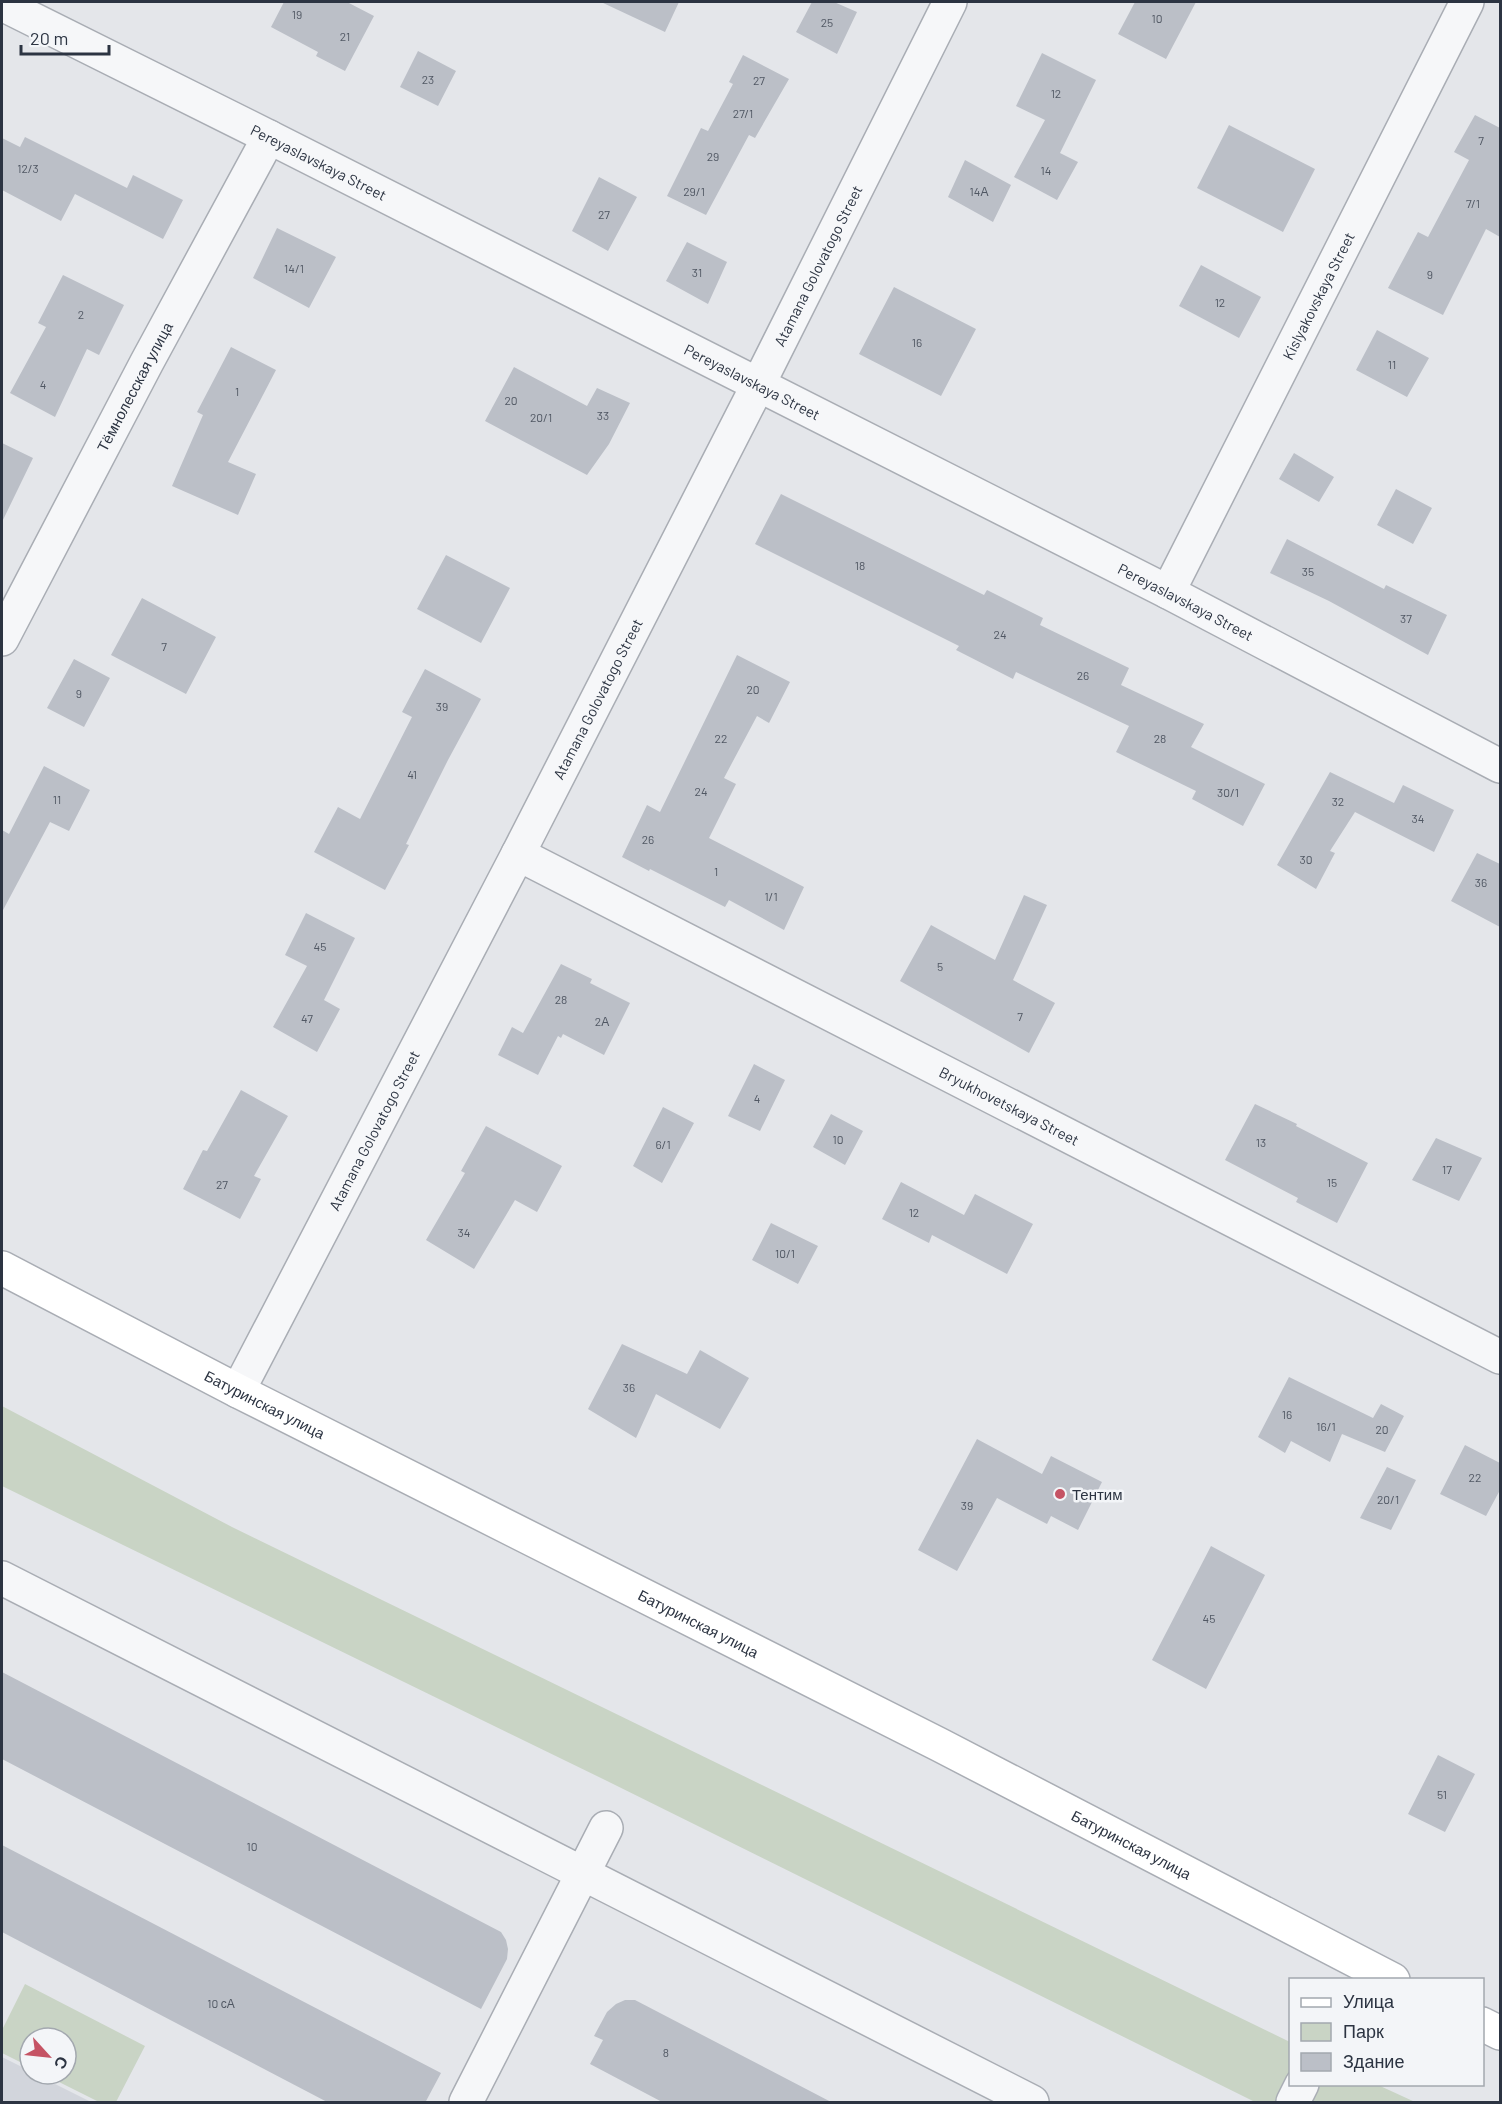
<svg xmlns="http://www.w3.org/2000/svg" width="1502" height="2104" font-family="Barlow,sans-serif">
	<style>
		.built { fill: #d2d5dc }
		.green { fill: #c9d4c5 }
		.building { fill: #bbbfc7 }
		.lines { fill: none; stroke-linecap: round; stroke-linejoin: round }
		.street-casing { stroke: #a9adb4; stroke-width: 36 }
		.secondary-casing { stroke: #a9adb4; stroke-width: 36 }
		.street { stroke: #f6f7f9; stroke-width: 33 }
		.secondary { stroke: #fff; stroke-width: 33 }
		.poi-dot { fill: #c55364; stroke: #f3f5f8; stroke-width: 2 }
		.labels { text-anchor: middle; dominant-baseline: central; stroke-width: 5; stroke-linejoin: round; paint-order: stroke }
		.number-label { font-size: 12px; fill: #505763 }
		.street-label { font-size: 15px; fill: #2c3442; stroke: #f3f5f8 }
		.poi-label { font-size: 15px; fill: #2c3442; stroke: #f3f5f8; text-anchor: start }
	</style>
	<rect width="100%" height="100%" fill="#e4e6ea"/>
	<path class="built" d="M 2,2057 L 30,2071 L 30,2074 L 35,2074 L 91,2102 L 2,2102 Z"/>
	<path class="green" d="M 2,1406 L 232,1527 L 1290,2042 L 1290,2084 L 1378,2085 L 1415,2102 L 1255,2102 L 603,1779 L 2,1486 Z
		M 25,1984 L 145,2046 L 116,2102 L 99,2102 L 43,2074 L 66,2074 L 66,2038 L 30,2038 L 30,2067 L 2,2053 L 2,2030 Z"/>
	<path class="building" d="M 284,2 L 347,2 L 374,16 L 345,71 L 316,56 L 318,52 L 271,27 Z
		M 601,2 L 679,2 L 665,32 Z
		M 812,2 L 834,2 L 857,12 L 837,54 L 796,32 Z
		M 1135,2 L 1196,2 L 1166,59 L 1118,34 Z
		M 418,51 L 456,71 L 438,106 L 400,87 Z
		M 1042,53 L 1096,80 L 1060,153 L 1078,162 L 1057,200 L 1014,177 L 1045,120 L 1016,106 Z
		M 743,55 L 789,79 L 755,138 L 749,135 L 706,215 L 667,196 L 701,128 L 708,131 L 733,84 L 729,82 Z
		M 1475,115 L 1500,128 L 1500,237 L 1486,229 L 1443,315 L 1388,288 L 1418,232 L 1428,237 L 1469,160 L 1454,152 Z
		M 1229,125 L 1315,169 L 1283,232 L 1197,188 Z
		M 25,137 L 127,188 L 133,175 L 183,200 L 163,239 L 75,194 L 61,221 L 2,190 L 2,138 L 20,147 Z
		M 965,160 L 1011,185 L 993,222 L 948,197 Z
		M 599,177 L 637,197 L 608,251 L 572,231 Z
		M 277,228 L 336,257 L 309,308 L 253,278 Z
		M 687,242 L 727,262 L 708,304 L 666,281 Z
		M 1201,265 L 1261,297 L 1239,338 L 1179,306 Z
		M 63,275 L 124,305 L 99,355 L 87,349 L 55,417 L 10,393 L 46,327 L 38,323 Z
		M 894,287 L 976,329 L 941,396 L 859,354 Z
		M 1377,330 L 1429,358 L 1407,397 L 1356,370 Z
		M 231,347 L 276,370 L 228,462 L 256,474 L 238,515 L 172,486 L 203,415 L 197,412 Z
		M 514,367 L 587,406 L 597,388 L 630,403 L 609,444 L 587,475 L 485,421 Z
		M 2,443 L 33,458 L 2,522 Z
		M 1294,453 L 1334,477 L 1319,502 L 1279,479 Z
		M 1396,489 L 1432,508 L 1413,544 L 1377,525 Z
		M 781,494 L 984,595 L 987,590 L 1043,618 L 1040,625 L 1129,668 L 1121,685 L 1204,724 L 1191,747 L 1265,784 L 1243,826 L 1192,799 L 1196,791 L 1116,752 L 1129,726 L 1016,672 L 1013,679 L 956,650 L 959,646 L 755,544 Z
		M 1287,539 L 1384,589 L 1386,585 L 1447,615 L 1428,655 L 1329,601 L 1270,573 Z
		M 446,555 L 510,588 L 481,643 L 417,609 Z
		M 142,598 L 216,637 L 186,694 L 111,655 Z
		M 737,655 L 790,682 L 769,723 L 757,716 L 724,778 L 736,784 L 709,838 L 804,887 L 784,930 L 729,900 L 725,907 L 650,869 L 649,871 L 622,857 L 647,805 L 660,812 Z
		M 74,659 L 110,678 L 84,727 L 47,708 Z
		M 425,669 L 481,699 L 448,760 L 406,844 L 409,845 L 385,890 L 314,852 L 338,807 L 360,819 L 412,717 L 402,712 Z
		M 44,766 L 90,790 L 69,831 L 50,822 L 2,912 L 2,830 L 9,834 Z
		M 1330,772 L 1394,803 L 1403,785 L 1454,810 L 1434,852 L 1355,812 L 1330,851 L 1335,853 L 1316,889 L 1277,865 Z
		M 1477,853 L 1500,864 L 1500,927 L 1451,901 Z
		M 1024,895 L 1047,905 L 1013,980 L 1055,1003 L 1029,1053 L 900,981 L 931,925 L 995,960 Z
		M 306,913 L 355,938 L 324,1000 L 340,1009 L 317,1052 L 273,1027 L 307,966 L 285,955 Z
		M 561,964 L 592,979 L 590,983 L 630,1003 L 604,1055 L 563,1034 L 561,1038 L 558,1036 L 538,1075 L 498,1055 L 512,1027 L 523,1033 Z
		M 754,1064 L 785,1080 L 760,1131 L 728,1116 Z
		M 241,1090 L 288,1116 L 254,1176 L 261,1179 L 240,1219 L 183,1189 L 203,1150 L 207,1151 Z
		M 1255,1104 L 1297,1124 L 1296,1126 L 1368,1163 L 1337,1223 L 1296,1202 L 1298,1198 L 1225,1160 Z
		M 663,1107 L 694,1123 L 662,1183 L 633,1166 Z
		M 831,1114 L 863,1131 L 845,1165 L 813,1147 Z
		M 486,1126 L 562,1166 L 537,1212 L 515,1200 L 474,1269 L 426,1240 L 465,1173 L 461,1171 Z
		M 1436,1138 L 1482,1158 L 1459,1201 L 1412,1180 Z
		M 901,1182 L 964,1215 L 975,1194 L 1033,1224 L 1007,1274 L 932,1235 L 929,1243 L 882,1219 Z
		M 771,1223 L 818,1246 L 798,1284 L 752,1260 Z
		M 622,1344 L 687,1374 L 700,1350 L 749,1378 L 720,1429 L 656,1394 L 636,1438 L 588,1409 Z
		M 1289,1377 L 1373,1418 L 1381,1404 L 1404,1416 L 1385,1452 L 1342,1434 L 1330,1462 L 1291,1441 L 1285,1453 L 1258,1437 Z
		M 977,1439 L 1042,1474 L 1051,1456 L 1102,1482 L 1078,1530 L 1051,1516 L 1047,1524 L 997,1498 L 957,1571 L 918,1550 Z
		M 1465,1445 L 1500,1463 L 1500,1490 L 1486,1516 L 1440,1494 Z
		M 1387,1467 L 1416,1480 L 1391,1530 L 1360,1518 Z
		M 1211,1546 L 1265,1575 L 1206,1689 L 1152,1660 Z
		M 2,1672 L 501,1932 L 506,1940 L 508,1949 L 507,1959 L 481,2009 L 2,1759 Z
		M 1438,1755 L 1475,1774 L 1445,1832 L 1408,1814 Z
		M 2,1845 L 441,2073 L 425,2103 L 329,2103 L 2,1932 Z
		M 625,2000 L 635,2000 L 833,2103 L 664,2103 L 590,2064 L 603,2040 L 594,2036 L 607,2012 L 616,2004 Z"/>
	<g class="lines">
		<defs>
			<g id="street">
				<path id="s1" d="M 2,4 L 269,137 L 1168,592 L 1500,766"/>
				<path id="s2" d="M 1168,592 L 1467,2"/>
				<path id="s3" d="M 2,639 L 147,362 L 269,137"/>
				<path id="s4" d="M 518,854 L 1500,1357"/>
				<path id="s5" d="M 238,1391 L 518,854 L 758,385 L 950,2"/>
				<path d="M 2,1578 L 1032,2102"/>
				<path d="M 466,2102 L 606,1828"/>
				<path d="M 1293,2102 L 1302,2084"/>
			</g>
			<g id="secondary">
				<path id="s6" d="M 2,1268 L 238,1391 L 940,1745 L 1393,1980"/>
				<path d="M 1482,2024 L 1500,2033"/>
			</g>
		</defs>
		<use href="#street" class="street-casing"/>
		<use href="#secondary" class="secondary-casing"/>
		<use href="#street" class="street"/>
		<use href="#secondary" class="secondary"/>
	</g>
	<circle class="poi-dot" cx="1060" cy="1494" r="6"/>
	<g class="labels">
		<g class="number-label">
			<text x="297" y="14">19</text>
			<text x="1157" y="18">10</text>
			<text x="827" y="22">25</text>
			<text x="345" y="36">21</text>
			<text x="428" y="79">23</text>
			<text x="759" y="80">27</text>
			<text x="1056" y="93">12</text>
			<text x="743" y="113">27/1</text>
			<text x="1481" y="140">7</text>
			<text x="713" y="156">29</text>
			<text x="28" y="168">12/3</text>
			<text x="1046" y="170">14</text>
			<text x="694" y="191">29/1</text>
			<text x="979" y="191">14А</text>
			<text x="1473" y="203">7/1</text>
			<text x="604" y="214">27</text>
			<text x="294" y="268">14/1</text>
			<text x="697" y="272">31</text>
			<text x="1430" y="274">9</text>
			<text x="1220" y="302">12</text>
			<text x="81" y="314">2</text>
			<text x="917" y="342">16</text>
			<text x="1392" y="364">11</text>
			<text x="43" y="384">4</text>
			<text x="237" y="391">1</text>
			<text x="511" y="400">20</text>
			<text x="603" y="415">33</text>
			<text x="541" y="417">20/1</text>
			<text x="860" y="565">18</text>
			<text x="1308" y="571">35</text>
			<text x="1406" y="618">37</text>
			<text x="1000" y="634">24</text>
			<text x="164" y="646">7</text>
			<text x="1083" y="675">26</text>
			<text x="753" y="689">20</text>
			<text x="79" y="693">9</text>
			<text x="442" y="706">39</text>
			<text x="721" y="738">22</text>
			<text x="1160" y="738">28</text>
			<text x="412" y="774">41</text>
			<text x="701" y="791">24</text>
			<text x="1228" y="792">30/1</text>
			<text x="57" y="799">11</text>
			<text x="1338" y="801">32</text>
			<text x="1418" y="818">34</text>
			<text x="648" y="839">26</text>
			<text x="1306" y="859">30</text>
			<text x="716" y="871">1</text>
			<text x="1481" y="882">36</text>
			<text x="771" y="896">1/1</text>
			<text x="320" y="946">45</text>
			<text x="940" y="966">5</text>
			<text x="561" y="999">28</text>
			<text x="1020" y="1016">7</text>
			<text x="307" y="1018">47</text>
			<text x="602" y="1021">2А</text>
			<text x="757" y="1098">4</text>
			<text x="838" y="1139">10</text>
			<text x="1261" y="1142">13</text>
			<text x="663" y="1144">6/1</text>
			<text x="1447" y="1169">17</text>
			<text x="1332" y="1182">15</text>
			<text x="222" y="1184">27</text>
			<text x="914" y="1212">12</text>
			<text x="464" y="1232">34</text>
			<text x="785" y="1253">10/1</text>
			<text x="629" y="1387">36</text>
			<text x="1287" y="1414">16</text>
			<text x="1326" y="1426">16/1</text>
			<text x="1382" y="1429">20</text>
			<text x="1475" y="1477">22</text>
			<text x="1388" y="1499">20/1</text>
			<text x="967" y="1505">39</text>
			<text x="1209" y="1618">45</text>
			<text x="1442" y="1794">51</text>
			<text x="252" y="1846">10</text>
			<text x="221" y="2003">10 сА</text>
			<text x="666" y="2052">8</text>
		</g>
		<g class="street-label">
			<text stroke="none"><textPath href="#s1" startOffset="354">Pereyaslavskaya Street</textPath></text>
			<text stroke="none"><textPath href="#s5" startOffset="1266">Atamana Golovatogo Street</textPath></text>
			<text stroke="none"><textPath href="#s2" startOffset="332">Kislyakovskaya Street</textPath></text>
			<text stroke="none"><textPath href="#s1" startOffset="840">Pereyaslavskaya Street</textPath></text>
			<text stroke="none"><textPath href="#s3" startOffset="285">Тёмнолесская улица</textPath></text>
			<text stroke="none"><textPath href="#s1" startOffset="1326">Pereyaslavskaya Street</textPath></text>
			<text stroke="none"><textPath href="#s5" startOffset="780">Atamana Golovatogo Street</textPath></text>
			<text stroke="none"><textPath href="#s4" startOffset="552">Bryukhovetskaya Street</textPath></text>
			<text stroke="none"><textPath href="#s5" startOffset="294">Atamana Golovatogo Street</textPath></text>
			<text stroke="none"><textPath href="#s6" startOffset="296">Батуринская улица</textPath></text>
			<text stroke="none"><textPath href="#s6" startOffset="782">Батуринская улица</textPath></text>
			<text stroke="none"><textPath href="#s6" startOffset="1268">Батуринская улица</textPath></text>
		</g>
		<g class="poi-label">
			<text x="1072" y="1494">Тентим</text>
		</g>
	</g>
	<rect width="1502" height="2104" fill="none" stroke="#2c3442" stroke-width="6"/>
	<rect x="1289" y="1978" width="195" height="108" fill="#f3f5f8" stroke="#a3a8af" stroke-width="1.5"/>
	<rect x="1301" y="1998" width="30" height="9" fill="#ffffff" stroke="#a3a8af" stroke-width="1.5"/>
	<text x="1343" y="2008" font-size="18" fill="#2c3442">Улица</text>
	<rect x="1301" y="2023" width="30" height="18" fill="#c9d4c5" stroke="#a3a8af" stroke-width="1.5"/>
	<text x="1343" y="2038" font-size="18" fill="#2c3442">Парк</text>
	<rect x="1301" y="2053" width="30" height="18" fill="#bbbfc7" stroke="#a3a8af" stroke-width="1.5"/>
	<text x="1343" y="2068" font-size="18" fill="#2c3442">Здание</text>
	<g transform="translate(48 2056) rotate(117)"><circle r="28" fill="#f3f5f8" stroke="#a3a8af" stroke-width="1.5"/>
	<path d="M0-4.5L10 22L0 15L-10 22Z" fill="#c55364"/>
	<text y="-9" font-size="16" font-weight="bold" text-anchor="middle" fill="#2c3442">С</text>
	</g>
	<path d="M21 45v9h88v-9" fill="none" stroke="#2c3442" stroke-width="3"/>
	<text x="30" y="45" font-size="18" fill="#2c3442" stroke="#f3f5f8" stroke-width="4.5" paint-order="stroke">20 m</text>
</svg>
